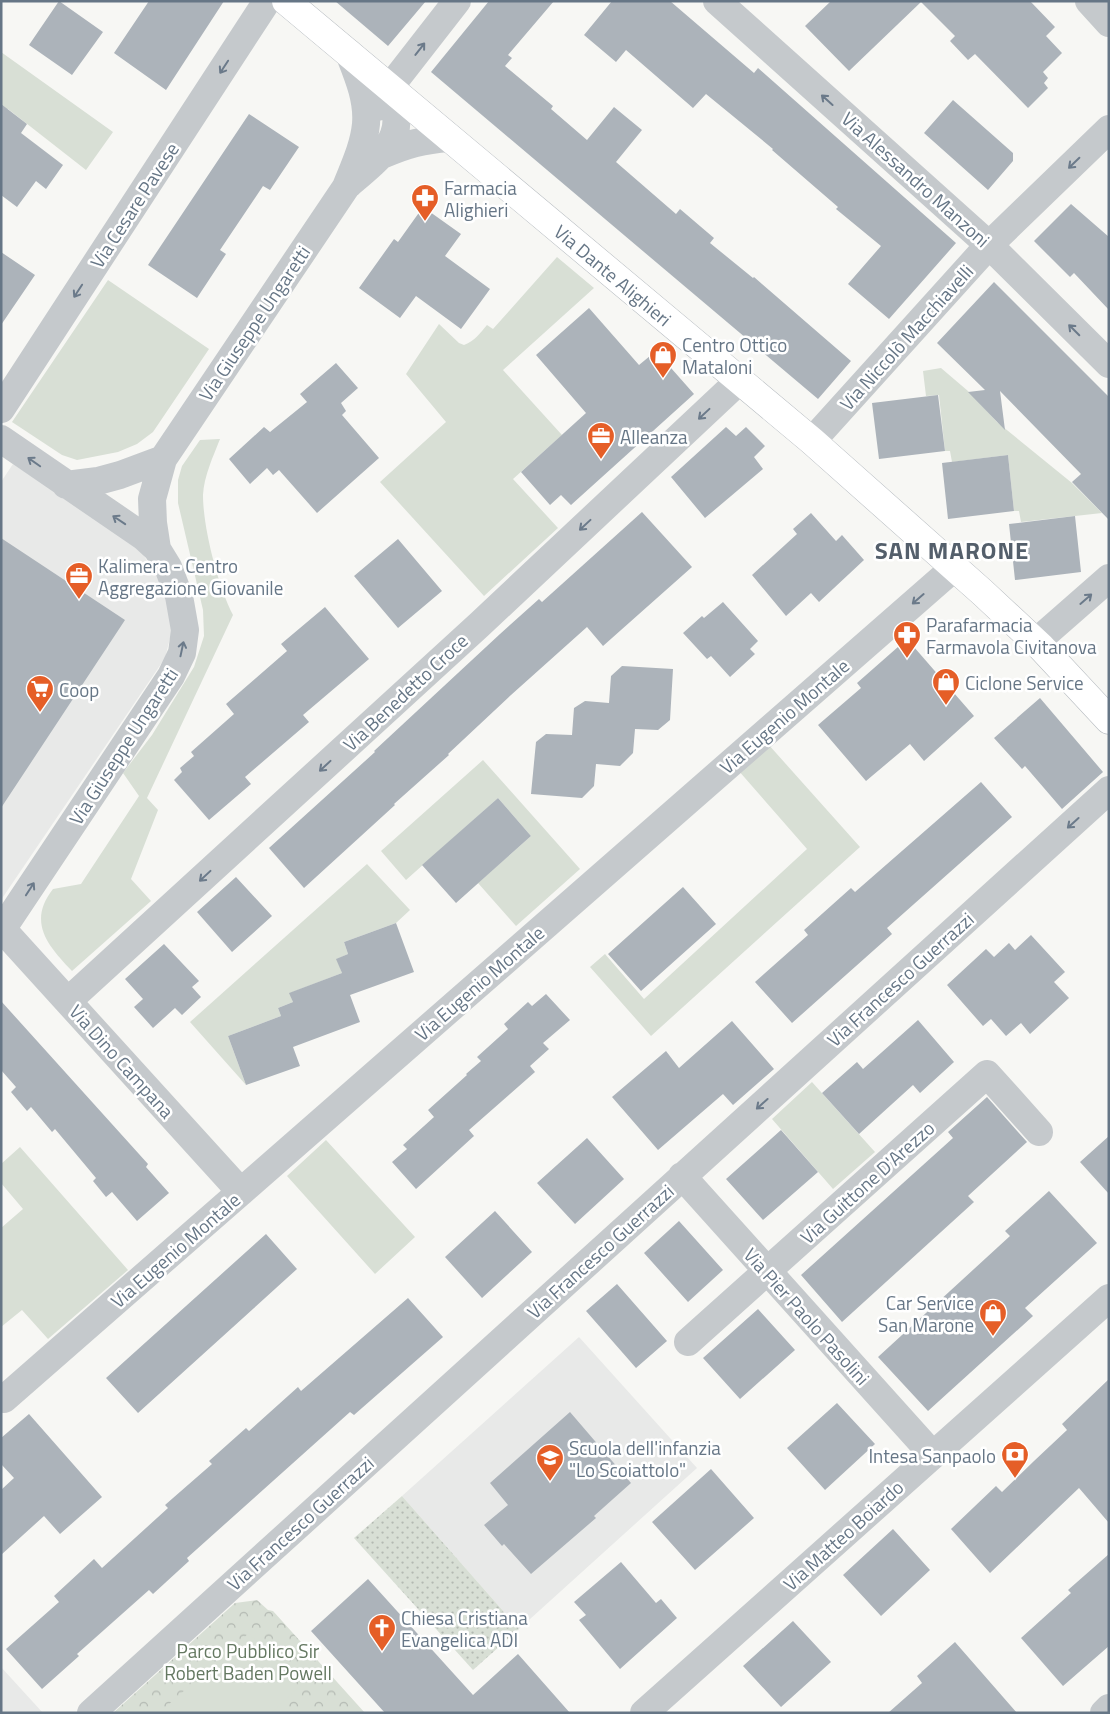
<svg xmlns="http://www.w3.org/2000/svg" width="1110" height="1714" font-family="'Titillium Web',sans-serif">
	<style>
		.built { fill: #e8e9e8 }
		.grass { fill: url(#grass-dots) }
		.park { fill: url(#park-crowns) }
		.garden { fill: #d8dfd5 }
		.building { fill: #acb3ba }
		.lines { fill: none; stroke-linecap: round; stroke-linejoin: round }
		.secondary-casing { stroke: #b7bcc1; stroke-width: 29 }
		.street { stroke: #c5c9cc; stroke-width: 28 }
		.secondary { stroke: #fff; stroke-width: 28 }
		.oneway { stroke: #6b7a8a }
		.labels { text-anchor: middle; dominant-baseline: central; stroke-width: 5; stroke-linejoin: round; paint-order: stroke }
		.street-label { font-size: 19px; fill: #667686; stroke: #fff }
		.poi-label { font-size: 19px; fill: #667686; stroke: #fff; text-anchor: start }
		.park-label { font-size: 19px; fill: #647861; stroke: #fff }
		.district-label { font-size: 24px; font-weight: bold; letter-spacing: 1px; fill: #545f6b; stroke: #fff }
	</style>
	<defs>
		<pattern id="grass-dots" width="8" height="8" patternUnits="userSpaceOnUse" patternTransform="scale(1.25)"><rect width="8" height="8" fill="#d8dfd5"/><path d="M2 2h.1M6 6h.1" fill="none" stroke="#b3b9b2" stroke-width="1.8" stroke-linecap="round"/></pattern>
		<pattern id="park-crowns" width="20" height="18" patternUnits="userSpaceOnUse" patternTransform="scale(1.25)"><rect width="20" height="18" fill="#d8dfd5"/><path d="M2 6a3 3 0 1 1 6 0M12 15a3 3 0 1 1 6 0" fill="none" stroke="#b3b9b2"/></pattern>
	</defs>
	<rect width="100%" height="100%" fill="#f7f7f4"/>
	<path class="built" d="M 13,464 L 137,545 L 155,573 L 171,607 L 171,634 L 165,658 L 1,900 L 1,482 Z
		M 579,1337 L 697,1468 L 519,1629 L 402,1496 Z
		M 1,1667 L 43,1713 L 1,1713 Z"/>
	<path class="grass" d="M 402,1496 L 519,1629 L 473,1670 L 354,1538 Z"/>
	<path class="park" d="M 257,1600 L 268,1610 L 273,1611 L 365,1713 L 113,1713 L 235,1603 Z"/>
	<path class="garden" d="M 1,52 L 113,132 L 86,170 L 8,109 L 1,117 Z
		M 557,257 L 594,288 L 503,370 L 562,435 L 513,479 L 558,528 L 484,596 L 380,482 L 446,422 L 406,374 L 439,324 L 459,343 L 464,345 C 475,341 480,333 487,325 L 493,329 Z
		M 108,280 L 209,349 L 153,432 L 137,444 L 118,452 L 77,460 L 62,455 L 12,422 Z
		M 941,368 L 968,391 L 997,422 L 1072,483 L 1102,513 L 1021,522 L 1019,511 L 1014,511 L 1008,455 L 952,462 L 950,451 L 945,451 L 939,395 L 926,396 L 923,371 Z
		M 220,439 C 213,457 204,476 203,495 C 203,528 218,586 233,615 L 147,798 L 158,810 L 131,879 L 151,901 L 72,971 C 48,946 27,922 53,889 L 81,884 L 139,796 L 123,773 L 152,735 L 194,667 L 204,636 L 203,610 L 178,503 L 178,480 L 182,466 L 200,440 Z
		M 768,744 L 860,847 L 651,1036 L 590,967 L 605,954 L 644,999 L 807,849 L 738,770 Z
		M 483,760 L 580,869 L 516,926 L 478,883 L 531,836 L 498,798 L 406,880 L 381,851 Z
		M 367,864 L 410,910 L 396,923 L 344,942 L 348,954 L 337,959 L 342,973 L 290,993 L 293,1002 L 278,1008 L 281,1016 L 228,1036 L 246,1085 L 190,1022 Z
		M 812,1082 L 875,1152 L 833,1189 L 772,1119 Z
		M 326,1140 L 415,1237 L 375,1274 L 287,1176 Z
		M 20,1147 L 128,1270 L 48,1339 L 22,1310 L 1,1327 L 1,1228 L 23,1209 L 1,1183 L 1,1164 Z
		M 249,1633 L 298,1688 L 271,1713 L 159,1713 Z"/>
	<path class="building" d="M 59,1 L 103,32 L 72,75 L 29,45 Z
		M 149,1 L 224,1 L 166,90 L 114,53 Z
		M 335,1 L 426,1 L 388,46 Z
		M 489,1 L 554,1 L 508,55 L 512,58 L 505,66 L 553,106 L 551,109 L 587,140 L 614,107 L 642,130 L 616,162 L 676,214 L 680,209 L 714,238 L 710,243 L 753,278 L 754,277 L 851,361 L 818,399 L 431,72 Z
		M 612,1 L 670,1 L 754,73 L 758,68 L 956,243 L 889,319 L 848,284 L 881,246 L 836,209 L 838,207 L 772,150 L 773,149 L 706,94 L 693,108 L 626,50 L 616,62 L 584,35 Z
		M 831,1 L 1030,1 L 1055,27 L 1046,36 L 1062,53 L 1043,72 L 1048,78 L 1044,83 L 1048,88 L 1028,108 L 975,54 L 968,60 L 950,41 L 955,36 L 921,2 L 849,71 L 805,26 Z
		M 953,100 L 1013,153 L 1013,161 L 988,190 L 924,133 Z
		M 1,104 L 27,124 L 21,133 L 63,165 L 46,189 L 36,181 L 17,207 L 1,195 Z
		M 249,114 L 299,147 L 270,190 L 263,186 L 220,250 L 226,254 L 197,298 L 148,265 Z
		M 1071,204 L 1109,237 L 1109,310 L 1074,273 L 1070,277 L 1034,241 Z
		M 423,207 L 461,234 L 445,256 L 490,289 L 461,329 L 416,296 L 400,318 L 359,288 L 394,239 L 398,242 Z
		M 1,252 L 35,275 L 1,325 Z
		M 994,282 L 1109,397 L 1109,520 L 1072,482 L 1081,474 L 1000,391 L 1005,430 L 968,392 L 985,390 L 937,343 Z
		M 589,308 L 639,365 L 656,351 L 694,394 L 571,505 L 561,495 L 550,505 L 521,472 L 586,413 L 536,355 Z
		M 336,363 L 358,388 L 341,403 L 346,411 L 342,415 L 379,458 L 317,513 L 279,470 L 273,475 L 267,468 L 250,484 L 229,459 L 264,427 L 270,432 L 307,402 L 300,394 Z
		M 938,395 L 945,451 L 879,459 L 872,403 Z
		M 726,427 L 736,436 L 746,427 L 765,446 L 754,457 L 763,469 L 705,518 L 671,477 Z
		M 1008,455 L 1014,511 L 948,519 L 942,463 Z
		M 642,512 L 692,567 L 603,646 L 587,627 L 511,695 L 448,754 L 449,755 L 394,804 L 395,805 L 304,888 L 269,848 L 375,752 L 374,751 L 500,634 L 539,599 L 542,602 Z
		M 811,513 L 836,541 L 842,535 L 864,560 L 819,602 L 811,593 L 786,616 L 752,575 L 797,534 L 793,529 Z
		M 1075,516 L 1081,572 L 1015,580 L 1009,524 Z
		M 1,538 L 125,620 L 1,808 Z
		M 398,539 L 442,591 L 398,628 L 354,576 Z
		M 723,602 L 758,641 L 750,649 L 755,654 L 730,677 L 711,656 L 707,659 L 683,633 L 702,616 L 704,618 Z
		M 325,607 L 369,659 L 303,715 L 309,722 L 245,777 L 251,784 L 209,820 L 174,780 L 182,772 L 180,768 L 194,756 L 191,752 L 234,714 L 226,704 L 287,651 L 281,644 Z
		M 907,639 L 974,716 L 924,761 L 910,744 L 866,781 L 818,725 L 861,688 L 857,683 Z
		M 622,666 L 673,669 L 670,720 L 658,730 L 635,729 L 633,753 L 620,766 L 596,764 L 594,786 L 582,798 L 531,794 L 536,742 L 546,734 L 572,735 L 574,708 L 585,701 L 609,703 L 611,676 Z
		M 1040,698 L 1103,772 L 1062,809 L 1025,766 L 1022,769 L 994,738 Z
		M 981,782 L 1012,817 L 887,928 L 892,934 L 792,1023 L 755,982 L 808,935 L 804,930 L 851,888 L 855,892 Z
		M 498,798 L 531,836 L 456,903 L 422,865 Z
		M 236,877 L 272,916 L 232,952 L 197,912 Z
		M 683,887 L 716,924 L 641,991 L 608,954 Z
		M 396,923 L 414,972 L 350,995 L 360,1022 L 293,1047 L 300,1066 L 246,1085 L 228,1036 L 281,1016 L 278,1008 L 293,1002 L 289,993 L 342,973 L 336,959 L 348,954 L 344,942 Z
		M 1031,935 L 1065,972 L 1054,982 L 1069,998 L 1030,1034 L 1021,1023 L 1006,1036 L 991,1019 L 983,1026 L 947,985 L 986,949 L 994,957 L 1009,943 L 1015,950 Z
		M 164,944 L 199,981 L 192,987 L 201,997 L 182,1015 L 175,1008 L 153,1028 L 134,1007 L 143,999 L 125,979 Z
		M 546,994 L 570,1020 L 543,1043 L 549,1049 L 530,1066 L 535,1072 L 469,1130 L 474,1136 L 416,1189 L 392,1162 L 407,1149 L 403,1145 L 434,1117 L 428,1110 L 467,1075 L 466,1074 L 481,1061 L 477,1057 L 508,1029 L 504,1024 L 528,1002 L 532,1006 Z
		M 1,1001 L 148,1164 L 146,1167 L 169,1193 L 137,1221 L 112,1192 L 106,1197 L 93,1181 L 96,1178 L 55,1129 L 52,1132 L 31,1107 L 27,1111 L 11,1092 L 16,1087 L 1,1070 Z
		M 918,1020 L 954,1062 L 920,1093 L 913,1085 L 859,1134 L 822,1093 L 857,1062 L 863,1069 Z
		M 732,1021 L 774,1069 L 733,1105 L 723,1094 L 658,1150 L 612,1097 L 666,1051 L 679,1068 Z
		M 987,1097 L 1027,1142 L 968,1196 L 974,1202 L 842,1322 L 801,1275 L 953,1138 L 948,1132 Z
		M 781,1130 L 818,1172 L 763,1220 L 726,1179 Z
		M 1109,1136 L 1109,1194 L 1080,1162 Z
		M 587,1138 L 624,1179 L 575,1224 L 537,1183 Z
		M 1049,1191 L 1097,1243 L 1025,1308 L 1033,1316 L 928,1411 L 878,1357 L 1010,1236 L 1005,1231 Z
		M 495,1211 L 532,1252 L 482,1298 L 445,1257 Z
		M 679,1221 L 723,1270 L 688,1302 L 644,1253 Z
		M 266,1234 L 297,1269 L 138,1413 L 106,1378 Z
		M 617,1284 L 667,1341 L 636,1368 L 586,1311 Z
		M 408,1298 L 443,1337 L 354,1415 L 350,1412 L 187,1558 L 189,1561 L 153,1594 L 149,1590 L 77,1654 L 79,1656 L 42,1689 L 6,1649 L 59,1602 L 54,1596 L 94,1559 L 102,1568 L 168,1508 L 165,1505 L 212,1464 L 209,1461 L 246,1428 L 249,1431 L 298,1387 L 301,1391 Z
		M 758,1309 L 795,1350 L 740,1399 L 703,1358 Z
		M 1109,1379 L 1109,1523 L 1079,1488 L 990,1573 L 951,1529 L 996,1486 L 1002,1492 L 1034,1461 L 1067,1430 L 1062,1424 Z
		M 837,1403 L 875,1444 L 825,1490 L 787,1448 Z
		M 570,1412 L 631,1483 L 594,1516 L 596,1518 L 531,1574 L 504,1544 L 502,1546 L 484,1525 L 508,1505 L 490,1483 Z
		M 29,1414 L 102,1497 L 60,1534 L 44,1516 L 1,1555 L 1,1490 L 14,1478 L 1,1464 L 1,1438 Z
		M 711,1469 L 754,1518 L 695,1570 L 652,1522 Z
		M 893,1529 L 930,1570 L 881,1616 L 843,1575 Z
		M 1109,1554 L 1109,1646 L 1063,1686 L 1021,1638 L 1071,1593 L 1068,1590 Z
		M 621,1562 L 656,1603 L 661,1599 L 677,1618 L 620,1669 L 579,1620 L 586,1615 L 574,1602 Z
		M 368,1579 L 473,1695 L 518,1654 L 570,1713 L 385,1713 L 311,1631 Z
		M 793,1621 L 831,1662 L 781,1707 L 743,1666 Z
		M 955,1642 L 1017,1713 L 888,1713 L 922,1683 L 917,1676 Z"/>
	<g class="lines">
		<defs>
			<path id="secondary" d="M 286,1 L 812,441 L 982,592 L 1041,647 L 1109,720"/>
		</defs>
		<use href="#secondary" class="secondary-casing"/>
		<path class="street" d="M 717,1 L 989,245 L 1109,364
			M 1089,1 L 1109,23
			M 377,107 L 390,87 L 457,1
			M 382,155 C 407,144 423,140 449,138
			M 349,184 C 369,166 401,146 396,114 C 395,105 392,96 390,87
			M 1,409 L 267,1
			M 1,439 L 144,537 L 157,549
			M 812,441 L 989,245 L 1109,129
			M 66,485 L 98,481 L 120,475 L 163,459
			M 1036,642 L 1109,578
			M 3,930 L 241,1192
			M 1,931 L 171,676 L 182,653 L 185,630 L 179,596 L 168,567 L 157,549 L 153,523 L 152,499 L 163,459 L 346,187 C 354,167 364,146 366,124 C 368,99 358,76 349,53
			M 68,1001 L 479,625 L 740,380
			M 682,1176 L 933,1455
			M 688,1342 L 987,1074 L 1039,1132
			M 4,1399 L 955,567
			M 91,1713 L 1109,790
			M 644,1713 L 1109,1298
			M 1104,1713 L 1109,1708"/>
		<use href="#secondary" class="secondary"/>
	</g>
	<defs><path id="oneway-shaft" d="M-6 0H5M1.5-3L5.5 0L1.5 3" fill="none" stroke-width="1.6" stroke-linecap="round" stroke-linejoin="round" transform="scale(1.25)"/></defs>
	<g class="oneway">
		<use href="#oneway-shaft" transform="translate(420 49) rotate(-52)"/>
		<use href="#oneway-shaft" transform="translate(224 67) rotate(123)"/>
		<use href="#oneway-shaft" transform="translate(827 100) rotate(-138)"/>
		<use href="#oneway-shaft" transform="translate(1074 163) rotate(136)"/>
		<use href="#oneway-shaft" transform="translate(78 291) rotate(123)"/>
		<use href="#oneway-shaft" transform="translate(1074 330) rotate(-135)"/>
		<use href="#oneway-shaft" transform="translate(704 414) rotate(137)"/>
		<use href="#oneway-shaft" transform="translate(34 462) rotate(-145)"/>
		<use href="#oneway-shaft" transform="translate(119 520) rotate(-146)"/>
		<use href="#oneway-shaft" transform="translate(585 525) rotate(137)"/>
		<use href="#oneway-shaft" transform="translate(918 599) rotate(139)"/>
		<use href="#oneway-shaft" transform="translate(1086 599) rotate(-41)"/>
		<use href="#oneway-shaft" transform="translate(182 649) rotate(-78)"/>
		<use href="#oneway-shaft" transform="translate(325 766) rotate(137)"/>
		<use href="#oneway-shaft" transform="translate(1073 823) rotate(138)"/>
		<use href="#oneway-shaft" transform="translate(205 876) rotate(137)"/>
		<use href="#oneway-shaft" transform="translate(30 889) rotate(-57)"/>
		<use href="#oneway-shaft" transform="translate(762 1104) rotate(138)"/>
	</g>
	<defs>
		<symbol id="pharmacy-pin" viewBox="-11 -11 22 30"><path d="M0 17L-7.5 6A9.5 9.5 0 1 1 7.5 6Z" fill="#e55e27" stroke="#fff"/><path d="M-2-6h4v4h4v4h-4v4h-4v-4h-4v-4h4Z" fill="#fff"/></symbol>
		<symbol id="shop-pin" viewBox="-11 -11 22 30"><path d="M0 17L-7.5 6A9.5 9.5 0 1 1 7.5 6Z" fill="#e55e27" stroke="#fff"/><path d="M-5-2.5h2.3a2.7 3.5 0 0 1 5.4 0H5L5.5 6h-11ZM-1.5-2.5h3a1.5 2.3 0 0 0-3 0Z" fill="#fff"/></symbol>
		<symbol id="office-pin" viewBox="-11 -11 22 30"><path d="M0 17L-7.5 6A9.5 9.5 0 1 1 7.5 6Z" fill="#e55e27" stroke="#fff"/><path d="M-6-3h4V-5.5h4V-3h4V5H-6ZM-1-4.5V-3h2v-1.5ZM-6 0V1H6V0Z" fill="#fff"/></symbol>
		<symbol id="supermarket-pin" viewBox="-11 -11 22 30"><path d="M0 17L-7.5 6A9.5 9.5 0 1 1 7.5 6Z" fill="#e55e27" stroke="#fff"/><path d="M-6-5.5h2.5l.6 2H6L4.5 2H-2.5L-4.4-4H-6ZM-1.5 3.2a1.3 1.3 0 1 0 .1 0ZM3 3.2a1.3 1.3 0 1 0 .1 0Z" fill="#fff"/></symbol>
		<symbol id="bank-pin" viewBox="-11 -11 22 30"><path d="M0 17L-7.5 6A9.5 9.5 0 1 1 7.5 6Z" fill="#e55e27" stroke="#fff"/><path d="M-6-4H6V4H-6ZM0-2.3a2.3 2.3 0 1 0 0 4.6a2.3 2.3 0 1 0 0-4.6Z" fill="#fff"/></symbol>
		<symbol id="school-pin" viewBox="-11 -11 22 30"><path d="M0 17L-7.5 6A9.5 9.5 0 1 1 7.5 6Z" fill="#e55e27" stroke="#fff"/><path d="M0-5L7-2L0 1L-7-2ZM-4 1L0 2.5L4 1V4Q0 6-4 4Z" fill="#fff"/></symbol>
		<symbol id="church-pin" viewBox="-11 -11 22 30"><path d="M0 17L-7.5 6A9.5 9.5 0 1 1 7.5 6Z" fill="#e55e27" stroke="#fff"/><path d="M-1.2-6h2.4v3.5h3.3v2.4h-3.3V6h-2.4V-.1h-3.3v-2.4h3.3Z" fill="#fff"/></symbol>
	</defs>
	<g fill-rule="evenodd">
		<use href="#pharmacy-pin" x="409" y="182" width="32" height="43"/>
		<use href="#shop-pin" x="647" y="339" width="32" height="43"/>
		<use href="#office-pin" x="585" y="420" width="32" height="43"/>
		<use href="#office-pin" x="63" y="560" width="32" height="43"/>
		<use href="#pharmacy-pin" x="891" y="619" width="32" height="43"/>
		<use href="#shop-pin" x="930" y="666" width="32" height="43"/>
		<use href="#supermarket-pin" x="24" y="673" width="32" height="43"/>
		<use href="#shop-pin" x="977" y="1297" width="32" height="43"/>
		<use href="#bank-pin" x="999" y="1439" width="32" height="43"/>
		<use href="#school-pin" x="534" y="1442" width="32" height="43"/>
		<use href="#church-pin" x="366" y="1612" width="32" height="43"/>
	</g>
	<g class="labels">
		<g class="street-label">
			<text transform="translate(916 179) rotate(42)">Via Alessandro Manzoni</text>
			<text transform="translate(134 205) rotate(-57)">Via Cesare Pavese</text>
			<text transform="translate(613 275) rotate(40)">Via Dante Alighieri</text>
			<text transform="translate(254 323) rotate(-56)">Via Giuseppe Ungaretti</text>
			<text transform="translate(906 337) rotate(-48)">Via Niccolò Macchiavelli</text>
			<text transform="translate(405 692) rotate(-43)">Via Benedetto Croce</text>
			<text transform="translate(784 716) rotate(-41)">Via Eugenio Montale</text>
			<text transform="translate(123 746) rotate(-57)">Via Giuseppe Ungaretti</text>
			<text transform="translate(900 979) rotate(-42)">Via Francesco Guerrazzi</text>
			<text transform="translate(479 983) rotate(-41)">Via Eugenio Montale</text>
			<text transform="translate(122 1061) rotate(48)">Via Dino Campana</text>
			<text transform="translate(867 1182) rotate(-42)">Via Guittone D'Arezzo</text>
			<text transform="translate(175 1250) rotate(-41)">Via Eugenio Montale</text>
			<text transform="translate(600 1251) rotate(-42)">Via Francesco Guerrazzi</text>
			<text transform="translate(807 1316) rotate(48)">Via Pier Paolo Pasolini</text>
			<text transform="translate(300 1523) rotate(-42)">Via Francesco Guerrazzi</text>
			<text transform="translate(843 1535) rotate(-42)">Via Matteo Boiardo</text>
		</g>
		<g class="poi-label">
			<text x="444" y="187">Farmacia<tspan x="444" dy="22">Alighieri</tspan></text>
			<text x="682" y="344">Centro Ottico<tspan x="682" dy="22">Mataloni</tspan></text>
			<text x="620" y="436">Alleanza</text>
			<text x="98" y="565">Kalimera - Centro<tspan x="98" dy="22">Aggregazione Giovanile</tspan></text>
			<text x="926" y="624">Parafarmacia<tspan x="926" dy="22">Farmavola Civitanova</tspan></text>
			<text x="965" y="682">Ciclone Service</text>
			<text x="59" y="689">Coop</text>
			<text x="974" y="1302" text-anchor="end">Car Service<tspan x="974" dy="22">San Marone</tspan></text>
			<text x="569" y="1447">Scuola dell'infanzia<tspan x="569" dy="22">"Lo Scoiattolo"</tspan></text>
			<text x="996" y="1455" text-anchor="end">Intesa Sanpaolo</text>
			<text x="401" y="1617">Chiesa Cristiana<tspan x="401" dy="22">Evangelica ADI</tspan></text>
		</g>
		<g class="park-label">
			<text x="248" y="1650">Parco Pubblico Sir<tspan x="248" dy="22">Robert Baden Powell</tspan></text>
		</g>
		<g class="district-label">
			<text x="952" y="550">SAN MARONE</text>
		</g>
	</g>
	<rect width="1110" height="1714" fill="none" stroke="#667686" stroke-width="5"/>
</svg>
